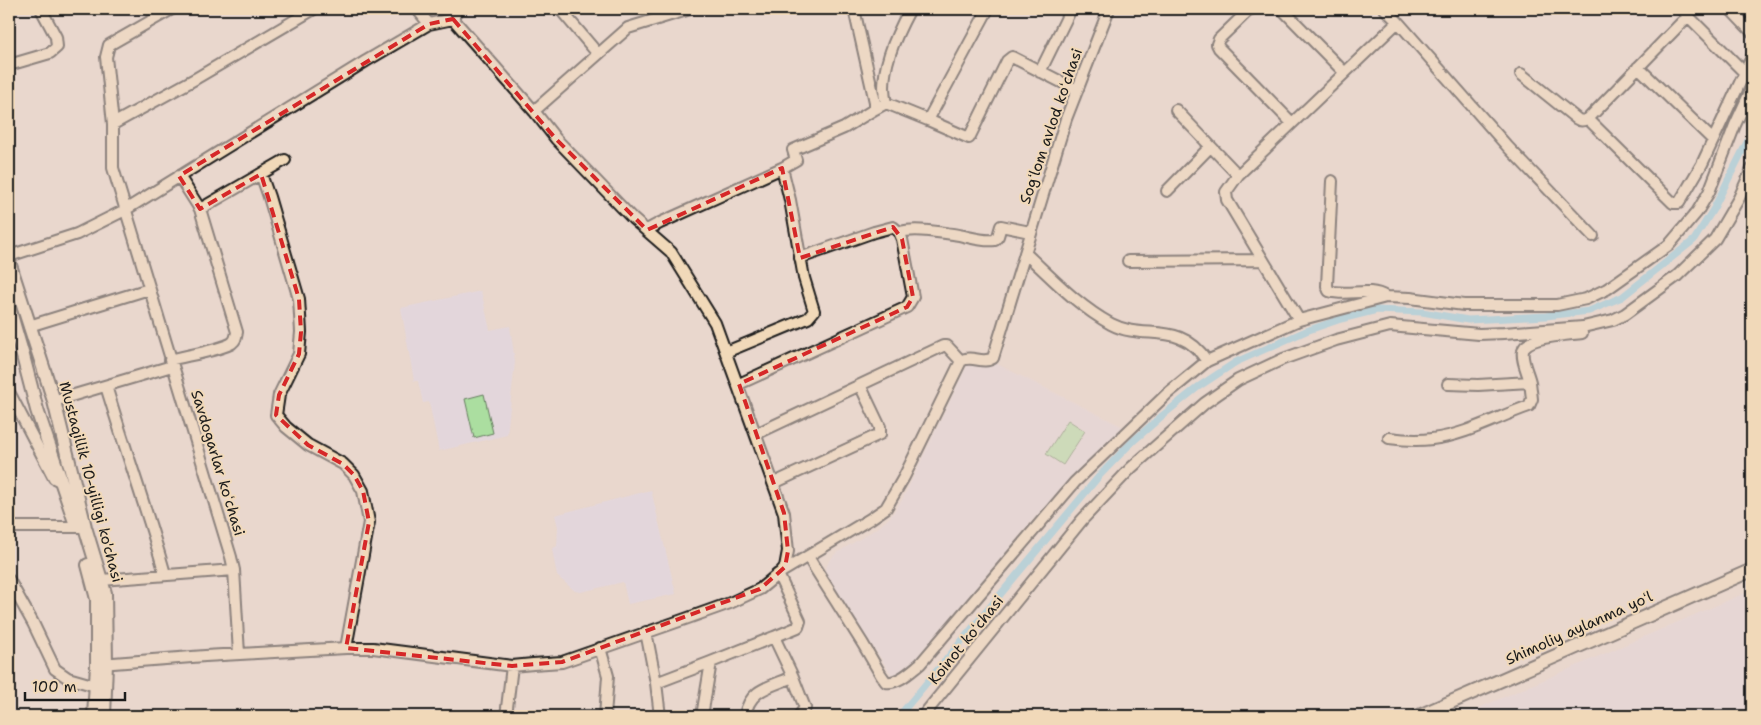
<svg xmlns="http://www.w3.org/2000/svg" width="1761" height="725" font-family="'Shantell Sans',sans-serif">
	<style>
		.built { fill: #e3d6db }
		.green { fill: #abdea0; stroke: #647d5e }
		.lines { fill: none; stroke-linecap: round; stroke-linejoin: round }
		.canal { stroke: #81c9e2; stroke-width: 7 }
		.minor-casing { stroke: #1c1c1c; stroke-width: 14 }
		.major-casing { stroke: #1c1c1c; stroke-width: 16 }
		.minor { stroke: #f1d9b9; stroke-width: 10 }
		.major { stroke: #f1d9b9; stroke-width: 12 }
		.marked { fill: none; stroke: #d62828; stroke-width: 4; stroke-dasharray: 10 6; stroke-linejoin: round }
		.labels { text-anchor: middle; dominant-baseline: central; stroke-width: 4; stroke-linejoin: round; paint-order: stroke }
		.street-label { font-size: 15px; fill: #1c1c1c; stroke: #f1d9b9 }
	</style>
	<rect width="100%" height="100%" fill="#e9d7cd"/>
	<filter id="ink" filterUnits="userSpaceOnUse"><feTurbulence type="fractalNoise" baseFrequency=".02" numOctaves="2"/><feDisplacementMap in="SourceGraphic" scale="10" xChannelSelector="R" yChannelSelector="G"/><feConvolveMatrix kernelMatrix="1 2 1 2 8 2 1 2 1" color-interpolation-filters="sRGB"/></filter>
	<g filter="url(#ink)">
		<path class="built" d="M 481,291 L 490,330 L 510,326 L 515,362 L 507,435 L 439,451 L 429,402 L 423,403 L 418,381 L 414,381 L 401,308 Z
			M 970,359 L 987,364 L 995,363 L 1123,427 L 1031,522 L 918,662 L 893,677 L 824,573 L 829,561 L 835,554 L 879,527 L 890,517 L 902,500 Z
			M 651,490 L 676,594 L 628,604 L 623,582 L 581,592 L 575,591 L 557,576 L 552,549 L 557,546 L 558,527 L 555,515 Z
			M 1752,590 L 1752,716 L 1461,716 L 1497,700 Z"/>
		<path class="green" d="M 484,394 L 493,433 L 474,438 L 465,399 Z
			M 1068,420 L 1085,431 L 1063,465 L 1046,454 Z"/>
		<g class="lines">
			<path class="canal" d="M 899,716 L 1100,475 L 1131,443 L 1163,415 L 1198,387 L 1236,362 L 1306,331 L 1341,319 L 1377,310 L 1422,312 L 1468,320 L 1546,316 L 1589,311 L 1622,297 L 1694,240 L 1714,208 L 1752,132"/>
			<defs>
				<path id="minor" d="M 172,9 L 109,45 L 106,57 L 113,124 L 113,168 L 231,557 L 234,570 L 239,654
					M 417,9 L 429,24
					M 560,9 L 598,54
					M 1250,9 L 1219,39 L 1217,44 L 1219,48 L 1291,122
					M 1282,9 L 1344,72
					M 1385,9 L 1398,22 L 1507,146 L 1593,236
					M 1681,9 L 1744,72
					M 1730,9 L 1752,32
					M 453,19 L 457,9
					M 9,65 L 50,53 L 57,47 L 56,37 L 41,9
					M 1638,67 L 1713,140
					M 1040,72 L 1071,9
					M 1521,74 L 1577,119 C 1581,122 1584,120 1588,119 L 1688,16
					M 886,103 C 878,73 896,35 910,9
					M 875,109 L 886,103 L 928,120 L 988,9
					M 1176,110 L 1238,175
					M 534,111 L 628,28 L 690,9
					M 1588,119 L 1673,203 L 1679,203 L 1702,164 L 1752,57
					M 928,120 L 969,138 L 1007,61 L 1012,57 L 1077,90
					M 113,124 L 195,79 L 314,9
					M 261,174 L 269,197 L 299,299 L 301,332 L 299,354 L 279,395 L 276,415 L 286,427 L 308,445 L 343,464 L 354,475 L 363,491 L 369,522 L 346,648
					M 179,176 L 200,209 L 285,160
					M 1332,181 L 1327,286 L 1329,291 C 1348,297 1368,286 1386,297
					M 1167,191 L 1210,147
					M 647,230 L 660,223 L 782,168 L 796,160 L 793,150 L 844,128 L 875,109 L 875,102 L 854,9
					M 899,232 C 916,228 936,232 953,234 C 968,236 981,242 995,240 L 998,236 L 1001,226 L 1030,232
					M 1025,253 C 1052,278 1078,306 1111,324 C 1145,342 1179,319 1207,361
					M 9,256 L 77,234 L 125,210 L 366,61 L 429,24 L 453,19 L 534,111 L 556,139 L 633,219 L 671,252 L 715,323 L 784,513 L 788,551 L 785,567 L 779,574
					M 1128,261 L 1263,260
					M 1299,320 L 1227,200 L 1226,192 L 1238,175 L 1398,22
					M 29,326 L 149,289
					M 726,352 L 808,318 L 814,311 L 804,278 L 790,200 L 782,168
					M 170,360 C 184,356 221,350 232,343 C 236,340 236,337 237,332 L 200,209
					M 739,384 L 907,307 L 913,297 L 902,239 L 899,232 L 893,227 L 874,232 L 800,258
					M 1448,384 L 1478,385 L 1530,382 C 1528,373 1521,360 1523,351 C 1525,336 1569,335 1582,333
					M 106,386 C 125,449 147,510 165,574
					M 9,392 L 54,478 L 60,481
					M 54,401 L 172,366
					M 756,434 L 943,346 L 947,346 L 961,361
					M 1389,438 C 1403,440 1418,441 1432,439 C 1466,435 1497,417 1529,406 L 1532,399 L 1530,382
					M 774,483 L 880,434 L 880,427 L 860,385
					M 9,527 L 83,527
					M 808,557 L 863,644 L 881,675 L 886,682 C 898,684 911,671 920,664 L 1075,482 L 1168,393 L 1207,361 L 1299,320 L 1386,297 L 1410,298 L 1464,305 L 1557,305 L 1586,299 L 1607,289 L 1669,245 L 1697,212 L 1709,192 L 1735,125 L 1752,88
					M 9,580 L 33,623 L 55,669 L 68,678 L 96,686
					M 101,580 L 234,570
					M 646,632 L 656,683 L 660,716
					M 600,648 L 608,676 L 605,716
					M 100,664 L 205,656 L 346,648 L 373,648 L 512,666 L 533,664 L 562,662 L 688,618 L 730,603 L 760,589 L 778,574 L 870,519 L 886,508 L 904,477 L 961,361 C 972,354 982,365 993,358 L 1066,119 L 1109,9
					M 793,677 L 805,708 L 799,716
					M 656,683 L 711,662
					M 506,716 L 512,666
					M 702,716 L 711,662 L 774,637
					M 745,716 C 749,689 770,687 793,677 L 774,637 L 798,627 L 800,621 L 778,574
					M 923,716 L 1082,520 L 1131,468 L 1205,403 L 1238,380 L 1283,359 L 1336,340 L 1390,326 L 1479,334 L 1504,333 L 1583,327 L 1613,320 L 1625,314 L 1677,276 L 1715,239 L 1739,198 L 1752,169"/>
				<path id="major" d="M 9,262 L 54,401 L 85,527 L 105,593 L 106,664 L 104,716
					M 9,308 L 23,356 L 37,410 L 76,525
					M 88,565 L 97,599 L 97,665 L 94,716
					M 1419,716 L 1752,570"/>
			</defs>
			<use href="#minor" class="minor-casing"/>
			<use href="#major" class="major-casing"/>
			<use href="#minor" class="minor"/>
			<use href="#major" class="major"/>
		</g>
	</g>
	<path d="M0 0H1761V725H0ZM 453,19 L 556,139 L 647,230 L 782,168 L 800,258 L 893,227 L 902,239 L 913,297 L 907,307 L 739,384 L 784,513 L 788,551 L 785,567 L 760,589 L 562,662 L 512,666 L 346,648 L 369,522 L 363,491 L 354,475 L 343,464 L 308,445 L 276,415 L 279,395 L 299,354 L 301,332 L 299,299 L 261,174 L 200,209 L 179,176 L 429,24 Z" fill="#e9d7cd" fill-opacity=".55" fill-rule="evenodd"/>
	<path class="marked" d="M 453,19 L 556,139 L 647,230 L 782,168 L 800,258 L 893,227 L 902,239 L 913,297 L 907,307 L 739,384 L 784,513 L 788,551 L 785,567 L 760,589 L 562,662 L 512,666 L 346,648 L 369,522 L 363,491 L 354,475 L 343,464 L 308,445 L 276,415 L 279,395 L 299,354 L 301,332 L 299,299 L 261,174 L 200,209 L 179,176 L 429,24 Z"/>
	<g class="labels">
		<g class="street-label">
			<text transform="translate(1051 126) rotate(-71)">Sogʻlom avlod koʻchasi</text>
			<text transform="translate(218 463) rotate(73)">Savdogarlar koʻchasi</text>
			<text transform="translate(91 482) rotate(75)">Mustaqillik 10-yilligi ko'chasi</text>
			<text transform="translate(1579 628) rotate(-24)">Shimoliy aylanma yoʻl</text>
			<text transform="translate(966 640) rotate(-51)">Koinot koʻchasi</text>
		</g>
	</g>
	<rect width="1761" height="725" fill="none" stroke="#f1d9b9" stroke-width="30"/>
	<rect x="15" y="15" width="1731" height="695" fill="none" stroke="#1c1c1c" stroke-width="2" filter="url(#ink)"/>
	<path d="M25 692v8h100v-8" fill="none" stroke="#1c1c1c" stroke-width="2.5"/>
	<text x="32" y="692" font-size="15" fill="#1c1c1c" stroke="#f1d9b9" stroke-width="4" paint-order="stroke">100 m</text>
</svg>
